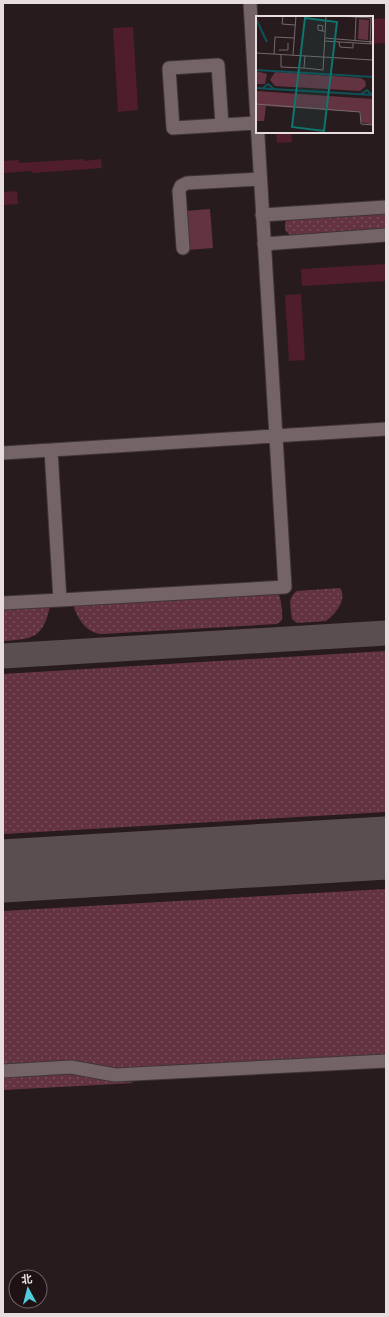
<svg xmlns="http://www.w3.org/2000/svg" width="389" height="1317" font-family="'Times New Roman','Noto Sans SC',serif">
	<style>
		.grass { fill: url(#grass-dots) }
		.pitch { fill: #643341 }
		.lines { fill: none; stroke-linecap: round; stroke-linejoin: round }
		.taxiway { stroke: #5a4e51; stroke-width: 25 }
		.runway { stroke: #5a4e51; stroke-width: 63 }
		.building { fill: #501d2d }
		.minor-casing { stroke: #403537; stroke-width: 15 }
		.minor { stroke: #746367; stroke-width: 13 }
		.inset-river { fill: none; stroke: #0e5158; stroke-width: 2 }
		.inset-road { fill: none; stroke: #74696b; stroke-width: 1 }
		.view { fill: #0f766e; fill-opacity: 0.15; stroke: #0f766e; stroke-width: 2 }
		.inset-edge { fill: none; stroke: #e7dddf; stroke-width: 2 }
	</style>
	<defs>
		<pattern id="grass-dots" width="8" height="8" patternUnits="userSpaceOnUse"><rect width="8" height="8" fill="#643341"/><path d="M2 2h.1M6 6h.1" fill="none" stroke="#7a505c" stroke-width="1.8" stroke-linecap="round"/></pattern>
	</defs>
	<rect width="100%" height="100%" fill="#281b1e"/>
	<path class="grass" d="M 386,212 L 386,231 L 293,236 C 285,233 282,226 288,219 Z
		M 340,588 C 348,599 335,614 326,621 L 297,623 L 292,619 C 291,609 287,597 297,591 Z
		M 278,593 C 281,597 283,614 282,619 C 281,622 279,622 277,624 L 102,634 C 86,633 78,619 73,605 Z
		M 50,606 C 43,639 32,639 3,641 L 3,609 Z
		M 386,651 L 386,812 L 3,834 L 3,674 Z
		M 386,889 L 386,1057 L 156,1071 C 146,1064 137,1065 129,1073 L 3,1068 L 3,911 Z
		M 73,1070 L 134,1083 L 3,1090 L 3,1074 Z"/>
	<path class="pitch" d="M 210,209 L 213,248 L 188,250 L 185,211 Z"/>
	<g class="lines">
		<path class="taxiway" d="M 3,656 L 386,633"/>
		<path class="runway" d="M 3,871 L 386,848"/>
	</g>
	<path class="building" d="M 386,18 L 386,43 L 372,44 L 372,19 Z
		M 133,27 L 138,110 L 118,112 L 113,28 Z
		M 276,132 L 291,132 L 292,142 L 277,143 Z
		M 84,159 L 84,161 L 101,159 L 102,168 L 32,173 L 32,171 L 3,173 L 3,161 L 19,160 L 19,163 Z
		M 17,191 L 18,204 L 3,205 L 3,192 Z
		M 386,264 L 386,281 L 302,286 L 301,269 Z
		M 301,294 L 305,360 L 289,361 L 285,295 Z"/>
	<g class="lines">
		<defs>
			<path id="minor" d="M 222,125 L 218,65 L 169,68 L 173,128 L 256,123
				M 262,215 L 386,207
				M 264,244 L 386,235
				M 183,248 L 179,191 L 181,186 L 187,183 L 260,179
				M 51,450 L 60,600 L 285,587 L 250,3
				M 3,453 L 386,429
				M 3,603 L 60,600
				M 3,1071 L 71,1067 L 115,1075 L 386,1061"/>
		</defs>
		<use href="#minor" class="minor-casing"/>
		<use href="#minor" class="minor"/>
	</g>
	<g transform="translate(256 16)">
		<rect width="117" height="117" fill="#281b1e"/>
		<path d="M 0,55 L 11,58 L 9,68 L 0,68 ZM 19,56 L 105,62 L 109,65 L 110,70 L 104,75 L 19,70 L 14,64 ZM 0,75 L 117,83 L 117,109 L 105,106 L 105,96 L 10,90 L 8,105 L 0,105 Z" fill="#643341"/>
		<path d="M 103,3 L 113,4 L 112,24 L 102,23 Z" fill="#643341"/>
		<path class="inset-river" d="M 0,3 L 11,26M 0,54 L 117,61M 0,72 L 117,79M 7,72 L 12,68 L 18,73M 105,78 L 111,74 L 116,79"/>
		<path class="inset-road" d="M 27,0 L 26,8 L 39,9M 84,0 L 115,2 L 114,28M 66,15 L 67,10 L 62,9 L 62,14 L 66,15 L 69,15M 69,22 L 117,26M 99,24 L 100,1M 68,25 L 117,28M 83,26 L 84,31 L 97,32 L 97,27M 23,34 L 32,34 L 32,27M 0,37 L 117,44M 18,38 L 19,21 L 38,22M 25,38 L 25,51 L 48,52M 37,39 L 40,0M 49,40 L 48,52 L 67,54 L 70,0M 0,88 L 104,96 L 105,108 L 117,109"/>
		<path class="view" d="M 49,2 L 81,6 L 68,115 L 36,111 Z"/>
		<rect width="117" height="117" class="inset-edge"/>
	</g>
	<rect width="389" height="1317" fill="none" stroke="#e7dddf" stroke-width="8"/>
	<g transform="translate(28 1289) rotate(353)"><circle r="19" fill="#1f1215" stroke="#6f6366"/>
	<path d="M0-3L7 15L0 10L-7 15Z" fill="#52cbda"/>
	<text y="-6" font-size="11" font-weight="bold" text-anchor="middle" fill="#e7dddf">北</text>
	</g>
</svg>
